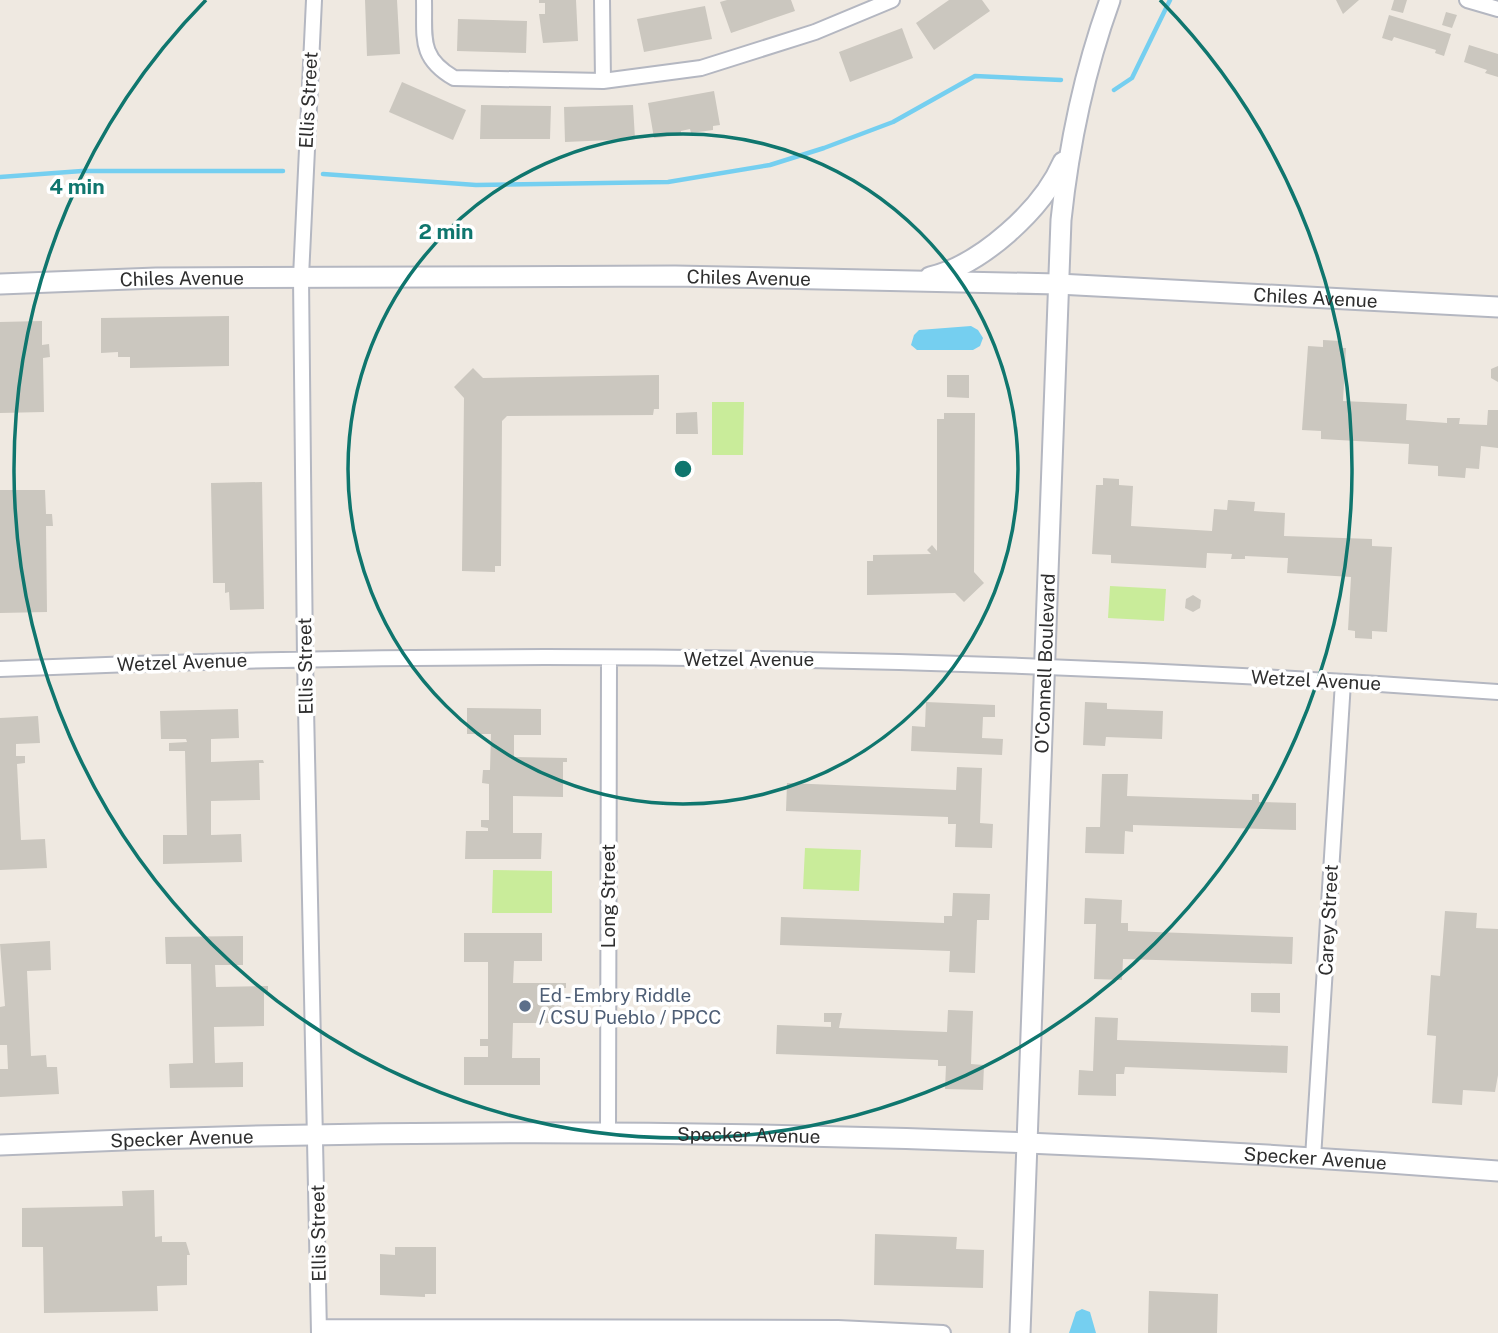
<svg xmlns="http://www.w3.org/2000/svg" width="1498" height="1333" font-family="'Public Sans',sans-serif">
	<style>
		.pitch { fill: #c9ec9a }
		.water { fill: #75cff0 }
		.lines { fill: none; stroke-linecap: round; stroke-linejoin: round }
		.stream { stroke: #75cff0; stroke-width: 4.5 }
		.building { fill: #cbc7bf }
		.street-casing { stroke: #b4b7c1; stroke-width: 18 }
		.secondary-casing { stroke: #b4b7c1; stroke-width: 23 }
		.street { stroke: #fff; stroke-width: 14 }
		.secondary { stroke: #fff; stroke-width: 19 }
		.ring { fill: none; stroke: #0f766e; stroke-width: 3.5 }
		.service-dot { fill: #5c6f8a; stroke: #fff; stroke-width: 2.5 }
		.labels { text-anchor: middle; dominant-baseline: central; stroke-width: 7; stroke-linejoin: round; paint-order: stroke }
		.street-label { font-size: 19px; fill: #2e2e2e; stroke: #fff }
		.service-label { font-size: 19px; fill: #4e5e75; stroke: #fff; text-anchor: start }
		.centre { fill: #0f766e; stroke: #fff; stroke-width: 3.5 }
		.ring-label { font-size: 21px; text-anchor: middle; font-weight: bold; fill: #0f766e; stroke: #fff; stroke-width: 7; stroke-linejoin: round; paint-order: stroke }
	</style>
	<rect width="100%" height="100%" fill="#efe9e1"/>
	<path class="pitch" d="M 712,402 L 744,402 L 743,455 L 712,455 Z
		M 1110,586 L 1166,589 L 1164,621 L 1108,618 Z
		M 805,848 L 861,850 L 859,891 L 803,889 Z
		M 493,870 L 552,871 L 552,913 L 492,913 Z"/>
	<path class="water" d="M 971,326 L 978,330 L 983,338 L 980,346 L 973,350 L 917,350 L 911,345 L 914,335 L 919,330 Z
		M 1082,1309 L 1090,1312 L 1096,1333 L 1069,1333 L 1076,1312 Z"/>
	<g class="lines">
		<path class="stream" d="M 1114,90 L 1132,78 L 1170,0
			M 323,174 L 476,185 L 668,182 L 770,165 L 824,148 L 893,122 L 975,76 L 1061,80
			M 0,177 L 82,171 L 283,171"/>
	</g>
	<path class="building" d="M 365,0 L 397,0 L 400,54 L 367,56 Z
		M 539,0 L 576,0 L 578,41 L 543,43 L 539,14 L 545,14 L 545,3 L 539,3 Z
		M 727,0 L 791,0 L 795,11 L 731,33 L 720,2 Z
		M 949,0 L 982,0 L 990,11 L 934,50 L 916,23 Z
		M 1336,0 L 1359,0 L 1343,14 Z
		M 1394,0 L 1407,0 L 1403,13 L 1391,10 Z
		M 705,6 L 712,39 L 644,52 L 637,19 Z
		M 1446,12 L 1457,15 L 1452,28 L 1442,25 Z
		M 1389,15 L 1451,34 L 1444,56 L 1435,53 L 1436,50 L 1394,37 L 1392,41 L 1382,38 Z
		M 458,19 L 527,21 L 526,53 L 457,51 Z
		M 902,28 L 913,58 L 850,82 L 839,52 Z
		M 1469,45 L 1498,54 L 1498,77 L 1485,73 L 1487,70 L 1464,62 Z
		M 402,82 L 466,110 L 453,140 L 389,112 Z
		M 714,91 L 720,125 L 713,126 L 713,130 L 691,133 L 690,129 L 681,131 L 681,135 L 654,138 L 648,103 Z
		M 481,105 L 551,106 L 550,139 L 480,139 Z
		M 633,105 L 635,139 L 565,142 L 564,107 Z
		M 229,316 L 229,366 L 130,368 L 130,357 L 118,357 L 118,352 L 101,353 L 101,318 Z
		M 42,321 L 42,345 L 49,344 L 50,357 L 43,358 L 44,412 L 0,413 L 0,322 Z
		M 1323,340 L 1340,341 L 1339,348 L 1346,348 L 1343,401 L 1407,404 L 1406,420 L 1447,423 L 1447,418 L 1460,418 L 1459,424 L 1487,425 L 1488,410 L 1498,410 L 1498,448 L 1481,446 L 1479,469 L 1466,468 L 1465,478 L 1438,476 L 1438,466 L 1408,464 L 1409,444 L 1321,439 L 1321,431 L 1302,430 L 1308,346 L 1323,347 Z
		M 1498,366 L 1498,382 L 1491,378 L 1491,369 Z
		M 473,368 L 483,378 L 659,375 L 659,409 L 654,409 L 653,415 L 507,416 L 502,421 L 501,566 L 495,566 L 495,572 L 462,571 L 464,398 L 454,387 Z
		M 947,375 L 969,375 L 969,398 L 947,397 Z
		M 697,412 L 698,434 L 676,434 L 676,413 Z
		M 944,413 L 975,413 L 974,572 L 984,583 L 964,602 L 955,593 L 867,595 L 867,561 L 873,561 L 873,555 L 931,554 L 927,550 L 932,545 L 937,551 L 937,419 L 944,419 Z
		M 1103,478 L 1119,479 L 1119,485 L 1133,486 L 1131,526 L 1212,531 L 1214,509 L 1227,510 L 1228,500 L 1255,502 L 1254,511 L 1285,513 L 1284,536 L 1372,539 L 1372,546 L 1392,547 L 1387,632 L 1372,631 L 1372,639 L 1355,638 L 1355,631 L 1348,630 L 1351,577 L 1287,573 L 1288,558 L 1245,556 L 1245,559 L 1231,559 L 1232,554 L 1207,553 L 1206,568 L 1111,563 L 1111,555 L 1092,554 L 1096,485 L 1103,485 Z
		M 262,482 L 264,609 L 230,610 L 229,592 L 225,593 L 225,583 L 213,583 L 211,483 Z
		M 0,490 L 45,490 L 46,514 L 52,514 L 53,526 L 46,526 L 47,612 L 0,613 Z
		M 1193,595 L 1201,600 L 1200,608 L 1193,612 L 1185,608 L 1186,599 Z
		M 926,702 L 995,705 L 995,717 L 983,717 L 982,738 L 1003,739 L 1002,755 L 911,751 L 912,726 L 925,727 Z
		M 1085,702 L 1107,703 L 1107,709 L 1163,711 L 1162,739 L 1106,737 L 1105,746 L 1083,745 Z
		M 467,708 L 541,709 L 541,735 L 514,735 L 514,757 L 567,758 L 567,762 L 563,762 L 563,797 L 513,796 L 513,833 L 542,833 L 541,859 L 465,859 L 466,831 L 488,831 L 488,828 L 481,827 L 481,820 L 489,820 L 489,784 L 482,783 L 483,770 L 490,770 L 491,734 L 467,734 Z
		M 238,709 L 239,738 L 211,739 L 211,762 L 263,760 L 264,763 L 259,763 L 260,800 L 211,801 L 211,835 L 241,834 L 242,862 L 163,864 L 163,835 L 187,835 L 185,751 L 169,751 L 169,743 L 187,742 L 186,739 L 161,739 L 160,711 Z
		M 38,716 L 40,743 L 16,744 L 16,756 L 25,756 L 25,763 L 17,764 L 21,840 L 45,839 L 47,868 L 0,870 L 0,718 Z
		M 957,767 L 982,768 L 980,823 L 993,824 L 992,848 L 955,847 L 956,824 L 948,824 L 948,817 L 786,811 L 787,783 L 956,790 Z
		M 1102,774 L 1128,774 L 1127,796 L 1252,800 L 1252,794 L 1259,794 L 1259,802 L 1296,803 L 1296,830 L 1133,825 L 1133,832 L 1125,831 L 1124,854 L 1085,853 L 1086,827 L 1100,827 Z
		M 953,893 L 990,894 L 989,920 L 977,920 L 975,973 L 949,972 L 950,951 L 780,945 L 781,917 L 944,923 L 944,916 L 952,916 Z
		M 1085,898 L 1122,900 L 1121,923 L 1128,923 L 1128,931 L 1293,937 L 1292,964 L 1123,959 L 1122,980 L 1094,979 L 1096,924 L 1084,924 Z
		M 1445,911 L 1477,913 L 1476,928 L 1498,929 L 1498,1075 L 1495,1092 L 1463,1090 L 1462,1105 L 1432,1103 L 1436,1036 L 1427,1035 L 1431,975 L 1440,976 Z
		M 464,933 L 542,933 L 542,961 L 514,961 L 513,983 L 566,983 L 566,988 L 561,988 L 561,1023 L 513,1023 L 512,1058 L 540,1058 L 540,1085 L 464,1085 L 464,1057 L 488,1057 L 488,1046 L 480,1046 L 480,1039 L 488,1039 L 488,962 L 464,962 Z
		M 243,936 L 243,965 L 215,965 L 216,987 L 268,986 L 268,991 L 264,991 L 264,1026 L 214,1027 L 215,1063 L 243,1062 L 243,1087 L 170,1088 L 169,1064 L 193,1063 L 191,964 L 166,964 L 165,937 Z
		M 50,941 L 51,970 L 27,971 L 31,1056 L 46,1055 L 47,1067 L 57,1067 L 59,1094 L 0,1097 L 0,1069 L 8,1069 L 7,1045 L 0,1045 L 0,1007 L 5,1006 L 0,944 Z
		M 1251,993 L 1280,993 L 1280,1013 L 1251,1012 Z
		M 948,1010 L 973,1011 L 971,1064 L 984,1065 L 983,1090 L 945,1089 L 946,1066 L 938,1066 L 938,1060 L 776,1054 L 777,1025 L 831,1027 L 831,1022 L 824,1022 L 824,1013 L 842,1013 L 839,1028 L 947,1032 Z
		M 1095,1017 L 1118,1018 L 1117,1040 L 1288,1046 L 1287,1073 L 1125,1067 L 1124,1074 L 1116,1074 L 1116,1096 L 1078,1095 L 1079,1070 L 1093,1071 Z
		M 154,1190 L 155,1237 L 162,1236 L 162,1242 L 186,1242 L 190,1255 L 187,1255 L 187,1285 L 157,1286 L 158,1311 L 44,1313 L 43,1247 L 22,1247 L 22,1208 L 123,1206 L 122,1191 Z
		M 875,1234 L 957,1237 L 956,1249 L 984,1250 L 983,1288 L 874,1285 Z
		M 395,1247 L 436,1247 L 436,1294 L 425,1294 L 425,1297 L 380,1295 L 380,1254 L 395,1255 Z
		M 1149,1291 L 1218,1294 L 1217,1333 L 1148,1333 Z"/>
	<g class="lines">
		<defs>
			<path id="street" d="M 314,0 L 301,277 L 305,659 L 319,1333
				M 424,0 C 425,37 418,57 454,78 L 603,81 L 701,68 L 815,32 L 892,0
				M 602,0 L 603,81
				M 1467,0 L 1498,9
				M 0,669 C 499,647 1000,656 1498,692
				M 608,1133 L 609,660
				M 1313,1158 L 1343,682
				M 319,1327 L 838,1328 L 943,1333"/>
			<g id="secondary">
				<path d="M 930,277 C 981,265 1042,210 1063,162"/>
				<path id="s1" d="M 0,284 L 156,278 L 675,276 L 1058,284 L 1498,307"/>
				<path id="s2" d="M 0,1145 C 499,1122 1000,1132 1498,1171"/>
				<path id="s3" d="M 1020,1333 L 1061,220 C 1069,144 1084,72 1110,0"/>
			</g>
		</defs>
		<use href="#street" class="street-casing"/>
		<use href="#secondary" class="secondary-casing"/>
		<use href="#street" class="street"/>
		<use href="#secondary" class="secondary"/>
	</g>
	<g class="ring">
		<circle cx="683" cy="469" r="335"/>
		<path d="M1160 0A669 669 0 1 1 206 0"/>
	</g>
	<circle class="service-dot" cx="525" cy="1006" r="7"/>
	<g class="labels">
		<g class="street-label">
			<text transform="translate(308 100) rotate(-87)">Ellis Street</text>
			<text stroke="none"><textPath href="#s1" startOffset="749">Chiles Avenue</textPath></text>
			<text stroke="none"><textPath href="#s1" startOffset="182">Chiles Avenue</textPath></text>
			<text stroke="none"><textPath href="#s1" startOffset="1316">Chiles Avenue</textPath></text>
			<text x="749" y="659">Wetzel Avenue</text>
			<text transform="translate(182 662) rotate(-2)">Wetzel Avenue</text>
			<text stroke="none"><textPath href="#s3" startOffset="670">O'Connell Boulevard</textPath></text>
			<text transform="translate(305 666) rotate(-91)">Ellis Street</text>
			<text transform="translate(1316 680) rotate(3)">Wetzel Avenue</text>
			<text transform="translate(608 896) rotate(-90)">Long Street</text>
			<text transform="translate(1328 920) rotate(-87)">Carey Street</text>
			<text stroke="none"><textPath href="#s2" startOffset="749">Specker Avenue</textPath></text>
			<text stroke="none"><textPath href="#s2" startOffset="182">Specker Avenue</textPath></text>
			<text stroke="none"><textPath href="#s2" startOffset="1316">Specker Avenue</textPath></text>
			<text transform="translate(318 1233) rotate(-91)">Ellis Street</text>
		</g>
		<g class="service-label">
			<text x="539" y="995">Ed - Embry Riddle<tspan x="539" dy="22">/ CSU Pueblo / PPCC</tspan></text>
		</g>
	</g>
	<circle cx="683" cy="469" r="10" class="centre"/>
	<g class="ring-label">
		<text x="77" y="194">4 min</text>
		<text x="446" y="239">2 min</text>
	</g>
</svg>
